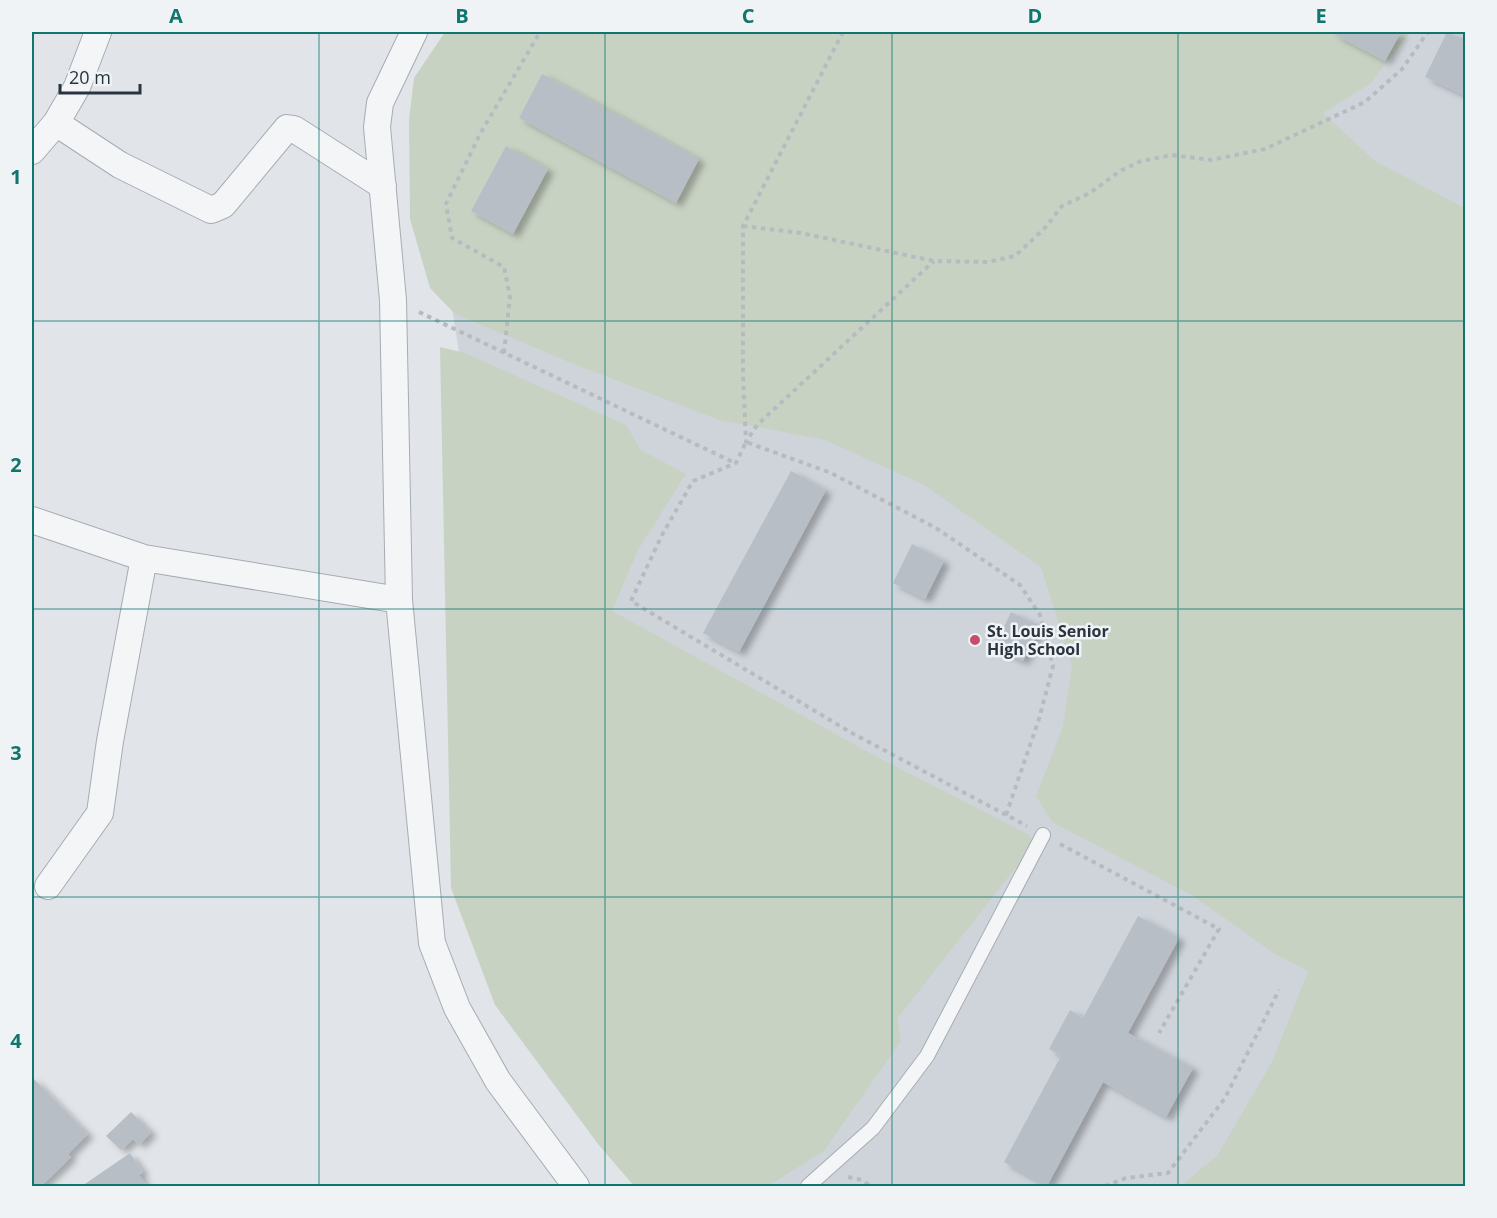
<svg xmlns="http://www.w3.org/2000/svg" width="1497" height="1218" font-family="'Open Sans',sans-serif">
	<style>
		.built { fill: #cfd4db }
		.green { fill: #c8d2c3 }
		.building { fill: #b8bec5; filter: url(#shadow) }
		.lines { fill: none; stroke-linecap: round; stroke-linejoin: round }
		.lane-casing { stroke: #a6acb3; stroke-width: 16 }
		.street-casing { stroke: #a6acb3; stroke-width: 28 }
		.path { stroke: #b7bbc0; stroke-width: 4; stroke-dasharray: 4.5 4.5; stroke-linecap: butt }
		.lane { stroke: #f3f5f7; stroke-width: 14 }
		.street { stroke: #f3f5f7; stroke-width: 26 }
		.grid { fill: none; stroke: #0f766e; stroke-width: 1.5; stroke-opacity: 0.55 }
		.poi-dot { fill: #c64e6b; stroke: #f0f3f6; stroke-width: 2 }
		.labels { text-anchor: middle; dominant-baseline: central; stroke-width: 5; stroke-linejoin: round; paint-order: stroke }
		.poi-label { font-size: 16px; font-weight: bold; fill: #2a343f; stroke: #f0f3f6; text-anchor: start }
		.neatline { fill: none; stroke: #0f766e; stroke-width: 2 }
		.grid-label { font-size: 20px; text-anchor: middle; font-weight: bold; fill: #0f766e }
	</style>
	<defs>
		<filter id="shadow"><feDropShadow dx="6" dy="4" stdDeviation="3" flood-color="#0004"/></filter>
	</defs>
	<rect width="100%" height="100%" fill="#e1e5e9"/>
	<path class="built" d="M 470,32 L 1465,32 L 1465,1186 L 688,1186 L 511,934 L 458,346 L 444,259 Z"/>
	<path class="green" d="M 445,32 L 1410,32 L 1370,84 L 1323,113 L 1375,161 L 1465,208 L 1465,1186 L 1180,1186 L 1217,1156 L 1272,1062 L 1308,971 L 1275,954 L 1193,896 L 1052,822 L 1036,796 L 1063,726 L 1072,666 L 1041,567 L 924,485 L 825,440 L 719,420 L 571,363 L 454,313 L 430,288 L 410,219 L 409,120 L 414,78 Z
		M 440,347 L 465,353 L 626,425 L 641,450 L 686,474 L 638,550 L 612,611 L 883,760 L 1028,834 L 1035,843 L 897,1019 L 901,1041 L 824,1151 L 768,1186 L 634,1186 L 598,1144 L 495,1005 L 451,888 Z"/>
	<path class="building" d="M 1330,32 L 1401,32 L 1385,61 Z
		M 1447,32 L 1466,40 L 1466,96 L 1425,77 Z
		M 542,74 L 699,159 L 676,203 L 519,118 Z
		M 506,146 L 548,169 L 513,234 L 471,211 Z
		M 791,471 L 826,490 L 739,652 L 703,633 Z
		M 912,544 L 944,561 L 925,599 L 893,583 Z
		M 1011,612 L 1040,626 L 1023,661 L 994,648 Z
		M 1138,916 L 1179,938 L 1128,1033 L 1193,1068 L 1166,1117 L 1103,1082 L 1047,1186 L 1004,1162 L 1061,1056 L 1049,1049 L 1070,1010 L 1083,1018 Z
		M 32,1077 L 88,1134 L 68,1154 L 71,1157 L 41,1186 L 32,1186 Z
		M 131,1112 L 151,1132 L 139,1145 L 133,1139 L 121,1150 L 106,1136 Z
		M 130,1153 L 143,1172 L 139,1175 L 147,1186 L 82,1186 Z"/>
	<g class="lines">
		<defs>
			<path id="lane" d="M 808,1186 L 873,1128 L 927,1056 L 1043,835"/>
			<path id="street" d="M 414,32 L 380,103 L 377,127 L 393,300 L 399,600 L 432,943 L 457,1008 L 498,1081 L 576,1186
				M 56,123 L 120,165 L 211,210 L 223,205 L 287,128 L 294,129 L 383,186
				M 32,151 L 56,123 L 77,87 L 98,32
				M 32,520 L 144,558 L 399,600
				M 48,886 L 100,813 L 110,741 L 144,558"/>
		</defs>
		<use href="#lane" class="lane-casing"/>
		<use href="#street" class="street-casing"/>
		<path class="path" d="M 843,32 L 743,226 L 743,375 L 746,442 L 757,425 L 934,261
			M 743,226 L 801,233 L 934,261 L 988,262 L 1015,256 L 1045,228 L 1062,206 L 1090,193 L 1120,171 L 1141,161 L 1172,155 L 1211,160 L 1265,149 L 1365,102 L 1402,69 L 1428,32
			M 419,312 L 735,463
			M 504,353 L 510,297 L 504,267 L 452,238 L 446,204 L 480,134 L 540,32
			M 1006,815 L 1039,719 L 1053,666 L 1040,615 L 1020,585 L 936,528 L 831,473 L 746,442 L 736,463 L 693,481 L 662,535 L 631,601 L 850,732 L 1027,826
			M 1060,844 L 1219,929 L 1159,1033
			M 848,1177 L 862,1180 L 870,1186
			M 1105,1186 L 1126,1178 L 1168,1173 L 1225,1098 L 1279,990"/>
		<use href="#lane" class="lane"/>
		<use href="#street" class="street"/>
	</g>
	<path class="grid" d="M 319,32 L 319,1186M 605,32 L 605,1186M 892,32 L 892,1186M 1178,32 L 1178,1186M 32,321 L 1466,321M 32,609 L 1466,609M 32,897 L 1466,897"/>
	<circle class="poi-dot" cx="975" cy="640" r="6"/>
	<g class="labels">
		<g class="poi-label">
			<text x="987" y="631">St. Louis Senior<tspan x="987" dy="18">High School</tspan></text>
		</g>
	</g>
	<rect width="1497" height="1218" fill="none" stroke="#f0f3f6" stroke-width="66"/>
	<path d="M60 84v9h80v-9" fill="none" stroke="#2a343f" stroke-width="3"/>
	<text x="69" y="84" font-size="18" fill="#2a343f" stroke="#f0f3f6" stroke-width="4.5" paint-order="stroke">20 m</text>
	<rect x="33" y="33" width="1431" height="1152" class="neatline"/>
	<g class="grid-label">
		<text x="176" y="23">A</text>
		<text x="462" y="23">B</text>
		<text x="748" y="23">C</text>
		<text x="1035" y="23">D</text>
		<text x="1321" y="23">E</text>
		<text x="16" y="184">1</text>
		<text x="16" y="472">2</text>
		<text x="16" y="760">3</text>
		<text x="16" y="1048">4</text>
	</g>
</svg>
